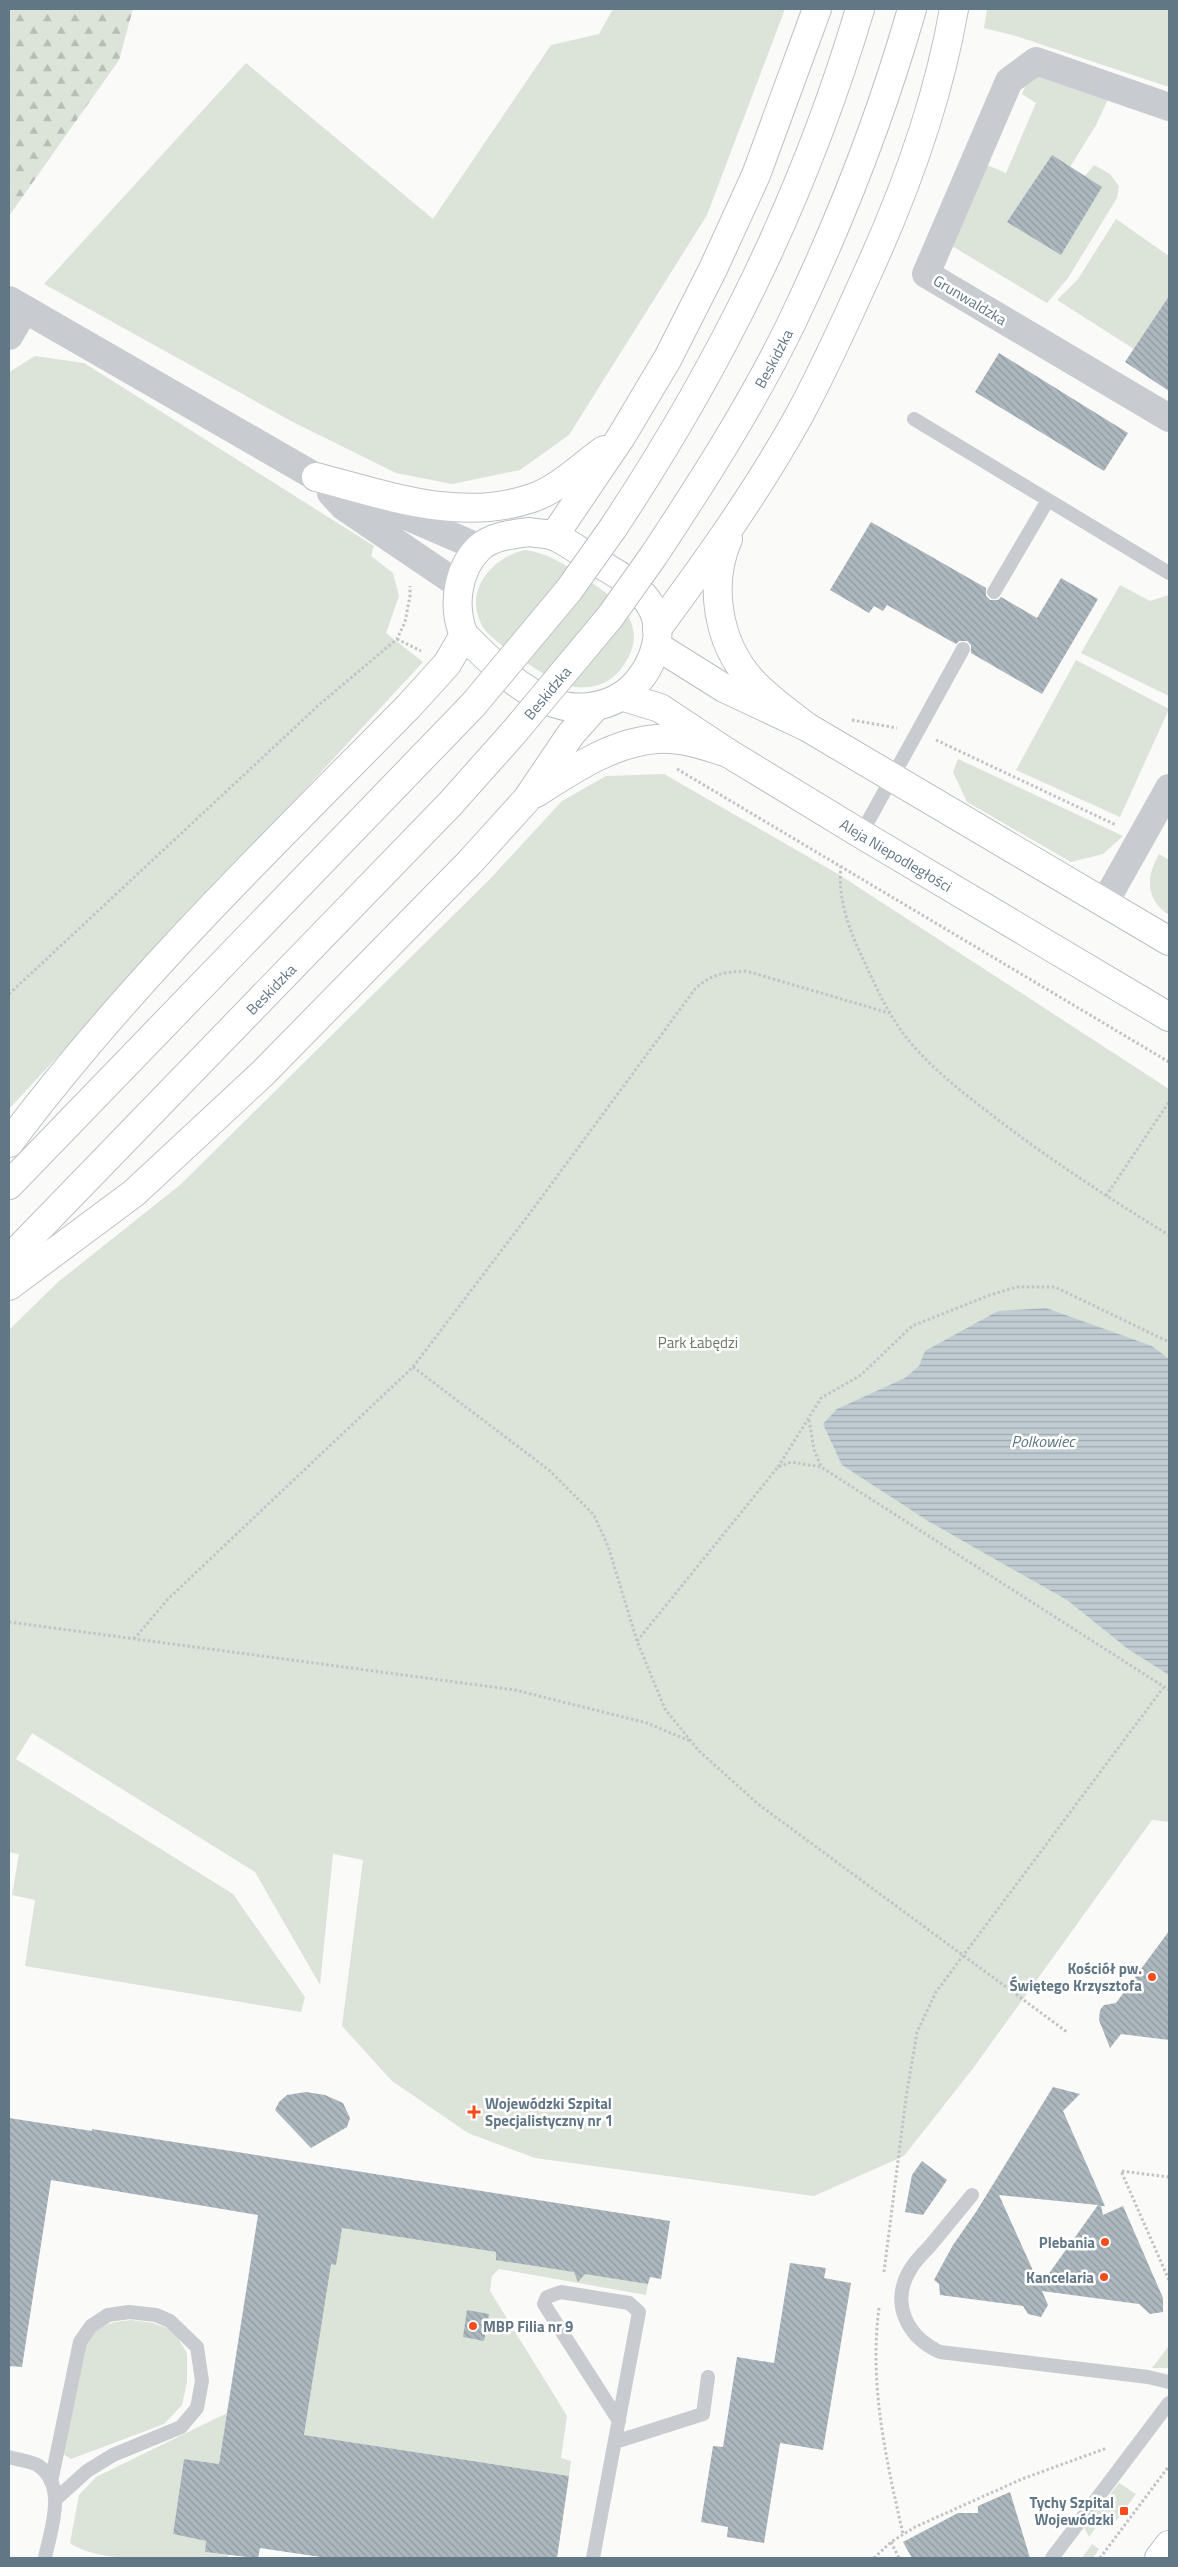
<svg xmlns="http://www.w3.org/2000/svg" width="1178" height="2567" font-family="'Titillium Web',sans-serif">
	<style>
		.green { fill: #dce3d8 }
		.forest { fill: url(#forest-firs) }
		.water { fill: url(#water-rules) }
		.building { fill: url(#building-back-hatch); fill-rule: evenodd }
		.lines { fill: none; stroke-linecap: round; stroke-linejoin: round }
		.secondary-casing { stroke: #b9c0c5; stroke-width: 30 }
		.primary-casing { stroke: #bdc1c5; stroke-width: 30 }
		.path { stroke: #c1c4c6; stroke-width: 3; stroke-dasharray: 2.5 2.5; stroke-linecap: butt }
		.lane { stroke: #c8ccd0; stroke-width: 14 }
		.street { stroke: #c8ccd0; stroke-width: 28 }
		.secondary { stroke: #fff; stroke-width: 28 }
		.primary { stroke: #fff; stroke-width: 28 }
		.primary-bridge-casing { stroke: #bdc1c5; stroke-width: 30; stroke-linecap: butt }
		.primary-bridge { stroke: #fff; stroke-width: 28 }
		.poi-dot { fill: #f64b1b; stroke: #fff; stroke-width: 2 }
		.labels { text-anchor: middle; dominant-baseline: central; stroke-width: 5; stroke-linejoin: round; paint-order: stroke }
		.street-label { font-size: 15px; fill: #627786; stroke: #fff }
		.park-label { font-size: 15px; fill: #677c61; stroke: #fff }
		.poi-label { font-size: 15px; font-weight: bold; fill: #627786; stroke: #fff; text-anchor: end }
		.water-label { font-size: 16px; font-style: italic; fill: #5d767f; stroke: #fff }
	</style>
	<defs>
		<pattern id="forest-firs" width="22" height="20" patternUnits="userSpaceOnUse" patternTransform="scale(1.25)"><rect width="22" height="20" fill="#dce3d8"/><path d="M5 1l3.5 6h-7zM16 11l3.5 6h-7z" fill="#b6bdb5"/></pattern>
		<pattern id="water-rules" width="6" height="5" patternUnits="userSpaceOnUse" patternTransform="scale(1.25)"><rect width="6" height="5" fill="#c0ccd1"/><path d="M0 2.5h6" fill="none" stroke="#9faaaf"/></pattern>
		<pattern id="building-back-hatch" width="6" height="6" patternUnits="userSpaceOnUse" patternTransform="scale(1.25)"><rect width="6" height="6" fill="#adb7be"/><path d="M-1 5l2 2M0 0l6 6M5-1l2 2" fill="none" stroke="#909aa0"/></pattern>
	</defs>
	<rect width="100%" height="100%" fill="#fafaf8"/>
	<path class="green" d="M 613,9 L 785,9 L 707,215 L 569,435 L 520,470 L 452,484 L 396,473 L 291,421 L 44,284 L 246,63 L 433,219 L 551,45 L 599,34 Z
		M 987,9 L 1169,9 L 1169,87 L 1016,36 L 984,28 Z
		M 1040,75 L 1109,97 L 1096,125 L 1070,167 L 1085,176 L 1094,165 L 1110,174 L 1119,186 L 1117,198 L 1068,278 L 1047,303 L 952,246 L 987,165 L 1006,173 L 1036,103 L 1022,94 L 1026,85 Z
		M 1116,219 L 1169,256 L 1169,296 L 1134,349 L 1057,300 L 1078,279 Z
		M 35,356 L 84,363 L 374,546 L 371,556 L 393,573 L 399,596 L 386,633 L 423,662 L 9,1109 L 9,376 L 11,371 Z
		M 525,550 C 548,553 564,564 583,577 C 615,598 653,623 623,666 C 616,677 603,686 589,687 C 580,688 571,687 563,684 C 547,678 495,643 485,630 C 461,595 489,558 525,550 Z
		M 1120,585 L 1150,601 L 1169,595 L 1169,696 L 1081,653 Z
		M 1076,660 L 1169,709 L 1120,817 L 1016,770 Z
		M 958,759 L 1123,836 L 1103,854 L 1071,862 L 967,802 L 953,772 Z
		M 664,774 L 838,874 L 1169,1089 L 1169,1822 L 1152,1820 L 974,2067 L 904,2156 L 814,2196 L 535,2158 L 468,2133 L 392,2081 L 342,2026 L 363,1860 L 333,1854 L 320,1985 L 255,1872 L 32,1733 L 16,1759 L 233,1894 L 305,1997 L 301,2012 L 25,1966 L 35,1900 L 12,1895 L 19,1854 L 9,1852 L 9,1330 L 58,1282 L 180,1185 L 489,880 L 562,801 L 606,776 Z
		M 1159,854 L 1169,860 L 1169,915 C 1145,899 1146,877 1159,854 Z
		M 336,2227 L 496,2252 L 496,2260 L 644,2270 L 648,2284 L 646,2295 L 499,2269 L 492,2276 L 490,2291 L 567,2416 L 561,2458 L 571,2461 L 569,2476 L 304,2435 Z
		M 131,2320 L 153,2323 L 173,2330 L 187,2353 L 187,2382 L 182,2405 L 164,2424 L 71,2459 L 63,2454 L 85,2343 C 96,2325 111,2322 131,2320 Z
		M 1168,2347 L 1169,2368 L 1152,2368 Z
		M 227,2413 L 219,2464 L 184,2459 L 173,2534 L 206,2541 L 205,2552 L 228,2555 L 228,2558 C 187,2558 102,2566 70,2543 L 79,2495 L 96,2477 Z
		M 1119,2483 L 1136,2494 L 1116,2521 L 1105,2515 L 1089,2537 L 1084,2527 Z
		M 1092,2544 L 1099,2549 L 1093,2558 L 1082,2558 Z"/>
	<path class="forest" d="M 9,9 L 133,9 L 119,60 L 9,216 Z"/>
	<path class="water" d="M 1046,1308 L 1152,1346 L 1169,1359 L 1169,1675 L 1128,1649 L 1067,1600 L 928,1521 L 842,1465 L 823,1424 L 837,1409 L 905,1378 L 919,1366 L 925,1351 L 998,1311 Z"/>
	<path class="building" d="M 1052,155 L 1102,187 L 1061,255 L 1007,222 Z
		M 1169,296 L 1169,391 L 1125,362 Z
		M 999,353 L 1128,433 L 1104,471 L 975,392 Z
		M 871,522 L 986,588 L 986,596 L 990,600 L 998,600 L 1001,597 L 1037,618 L 1061,578 L 1098,599 L 1042,694 L 971,653 L 971,645 L 967,641 L 959,641 L 956,644 L 887,605 L 883,611 L 874,606 L 869,613 L 830,590 Z
		M 1169,1931 L 1169,2040 L 1121,2034 L 1110,2048 L 1099,2020 L 1100,2010 L 1104,2005 L 1116,2003 Z
		M 1053,2087 L 1080,2094 L 1063,2111 L 1105,2206 L 1101,2206 L 1103,2215 L 1123,2206 L 1163,2298 L 1163,2312 L 1150,2314 L 1139,2304 L 1042,2291 L 1048,2305 L 1041,2317 L 1028,2314 L 1023,2306 L 940,2295 L 939,2284 L 934,2280 L 953,2245 L 976,2212 ZM 999,2195 L 1098,2205 L 1040,2286 Z
		M 306,2092 L 325,2095 L 343,2103 L 350,2118 L 347,2127 L 311,2148 L 275,2110 L 279,2102 L 287,2095 Z
		M 9,2118 L 92,2131 L 92,2129 L 670,2221 L 661,2279 L 650,2277 L 648,2284 L 585,2274 L 578,2282 L 574,2272 L 496,2260 L 496,2252 L 342,2228 L 336,2265 L 331,2264 L 304,2435 L 569,2476 L 557,2558 L 327,2558 L 260,2548 L 258,2558 L 256,2558 L 205,2552 L 206,2541 L 173,2534 L 184,2459 L 219,2464 L 258,2215 L 51,2180 L 22,2367 L 9,2366 Z
		M 922,2161 L 947,2180 L 923,2215 L 905,2212 L 912,2175 Z
		M 790,2263 L 826,2268 L 824,2278 L 851,2283 L 823,2450 L 780,2443 L 764,2543 L 727,2537 L 728,2527 L 701,2522 L 713,2446 L 723,2447 L 737,2357 L 774,2363 Z
		M 467,2310 L 489,2314 L 484,2341 L 463,2337 Z
		M 1010,2492 L 1030,2558 L 912,2558 L 903,2542 L 958,2513 L 978,2513 L 978,2506 Z"/>
	<g class="lines">
		<defs>
			<g id="secondary">
				<path d="M 530,532 C 538,534 548,533 556,537 C 569,543 582,553 595,561 C 616,573 640,586 652,608 C 668,638 647,681 620,697 C 601,708 575,711 554,703 C 519,691 489,660 464,635 C 452,607 457,570 479,548 C 492,536 513,534 530,532 Z"/>
				<path d="M 657,646 L 724,688 L 807,727 L 1169,941"/>
				<path id="s1" d="M 621,696 L 660,708 L 728,753 L 861,834 L 1169,1017"/>
				<path d="M 1159,2558 L 1169,2545"/>
			</g>
			<g id="primary">
				<path d="M 316,477 C 386,495 460,523 532,498 C 559,489 581,466 604,450"/>
				<path d="M 613,528 C 721,365 804,197 860,9"/>
				<path d="M 554,536 L 621,437 L 668,358 L 713,269 L 756,175 L 817,9"/>
				<path d="M 728,539 C 708,585 718,643 751,680 C 767,698 788,712 807,727"/>
				<path id="s2" d="M 654,555 C 703,481 752,404 791,324 C 840,222 881,117 912,9"/>
				<path d="M 657,629 C 708,560 758,490 800,414 C 824,369 846,321 867,274 C 906,189 938,101 954,9"/>
				<path d="M 536,793 C 572,770 613,742 657,739 C 681,737 706,746 728,753"/>
				<path d="M 9,1143 C 127,985 270,847 409,706 L 447,664 L 464,635"/>
				<path d="M 9,1185 L 473,705"/>
				<path id="s3" d="M 9,1259 L 450,804 L 515,731"/>
				<path d="M 9,1286 L 134,1193 L 263,1073 L 470,862 L 527,799 L 571,734 L 596,706"/>
			</g>
		</defs>
		<use href="#secondary" class="secondary-casing"/>
		<use href="#primary" class="primary-casing"/>
		<path class="path" d="M 397,639 L 421,651
			M 852,720 L 897,728
			M 936,740 L 1116,825
			M 677,769 L 1169,1062
			M 841,866 C 837,898 850,933 864,961 C 876,987 888,1014 906,1037 C 928,1065 956,1087 984,1109 C 1043,1155 1105,1196 1169,1235
			M 9,994 L 321,703 L 397,639 L 405,622 L 410,596 L 410,586
			M 1106,1196 L 1169,1102
			M 413,1367 L 549,1470 L 594,1515 L 608,1546 L 637,1641 L 665,1709 L 699,1751 L 758,1804 L 1067,2032
			M 809,1420 L 814,1450 L 821,1466
			M 778,1467 L 821,1398 L 861,1375 L 912,1326 L 990,1295 L 1017,1287 L 1055,1287 L 1169,1342
			M 9,1622 L 515,1690 L 647,1723 L 690,1741
			M 134,1639 L 168,1599 L 413,1367 L 533,1209 L 695,989 C 711,974 724,972 746,971 L 889,1013
			M 637,1641 L 778,1467 L 791,1462 L 821,1467 L 1169,1690
			M 1169,2177 L 1121,2171 L 1169,2280
			M 884,2272 L 906,2098 L 917,2032 L 936,1992 L 1163,1688
			M 879,2308 C 869,2385 886,2459 903,2534
			M 891,2542 L 899,2558
			M 874,2558 L 891,2542 L 915,2527 L 1022,2479 L 1107,2448
			M 1100,2558 L 1169,2466"/>
		<path class="lane" d="M 914,419 L 1169,573
			M 994,592 L 1048,500
			M 861,834 L 963,649
			M 972,2195 C 958,2212 944,2229 930,2246 C 923,2253 915,2261 910,2270 C 890,2303 907,2337 940,2352 L 1148,2377 L 1169,2382
			M 615,2442 L 703,2414 L 708,2377
			M 9,2457 C 17,2460 32,2461 39,2466 C 68,2487 50,2531 45,2558
			M 51,2482 L 80,2342 L 91,2326 L 108,2315 L 129,2312 L 156,2315 L 170,2321 L 197,2347 L 202,2381 L 197,2408 L 181,2427 L 113,2455 L 87,2471 L 56,2499
			M 593,2558 L 639,2312 L 629,2303 L 561,2292 L 547,2297 L 544,2304 L 619,2421
			M 1052,2558 L 1169,2403"/>
		<path class="street" d="M 1169,107 L 1036,61 L 1009,81 L 926,274 L 1169,418
			M 9,300 L 316,477 L 480,548
			M 9,336 L 25,309
			M 331,493 L 344,507 L 459,585
			M 1105,902 L 1169,788"/>
		<use href="#secondary" class="secondary"/>
		<use href="#primary" class="primary"/>
		<defs>
			<g id="primary-bridge">
				<path d="M 473,705 L 569,590 L 613,528"/>
				<path id="s4" d="M 515,731 L 610,617 L 654,555"/>
			</g>
		</defs>
		<use href="#primary-bridge" class="primary-bridge-casing"/>
		<use href="#primary-bridge" class="primary-bridge"/>
	</g>
	<g class="poi-dot">
		<circle cx="1152" cy="1977" r="5"/>
		<path d="M471.5 2104.5h5v5h5v5h-5v5h-5v-5h-5v-5h5z"/>
		<circle cx="1105" cy="2242" r="5"/>
		<circle cx="1104" cy="2277" r="5"/>
		<circle cx="473" cy="2326" r="5"/>
		<rect x="1119" y="2506" width="10" height="10" rx="2.5"/>
	</g>
	<g class="labels">
		<g class="street-label">
			<text transform="translate(970 300) rotate(31)">Grunwaldzka</text>
			<text stroke="none"><textPath href="#s2" startOffset="230">Beskidzka</textPath></text>
			<text stroke="none"><textPath href="#s4" startOffset="50">Beskidzka</textPath></text>
			<text stroke="none"><textPath href="#s1" startOffset="319">Aleja Niepodległości</textPath></text>
			<text stroke="none"><textPath href="#s3" startOffset="376">Beskidzka</textPath></text>
		</g>
		<g class="park-label">
			<text x="698" y="1342">Park Łabędzi</text>
		</g>
		<g class="poi-label">
			<text x="1142" y="1968">Kościół pw.<tspan x="1142" dy="17">Świętego Krzysztofa</tspan></text>
			<text x="485" y="2103" text-anchor="start">Wojewódzki Szpital<tspan x="485" dy="17">Specjalistyczny nr 1</tspan></text>
			<text x="1095" y="2242">Plebania</text>
			<text x="1094" y="2277">Kancelaria</text>
			<text x="483" y="2326" text-anchor="start">MBP Filia nr 9</text>
			<text x="1114" y="2502">Tychy Szpital<tspan x="1114" dy="17">Wojewódzki</tspan></text>
		</g>
		<g class="water-label">
			<text x="1043" y="1441">Polkowiec</text>
		</g>
	</g>
	<rect width="1178" height="2567" fill="none" stroke="#627786" stroke-width="20"/>
</svg>
